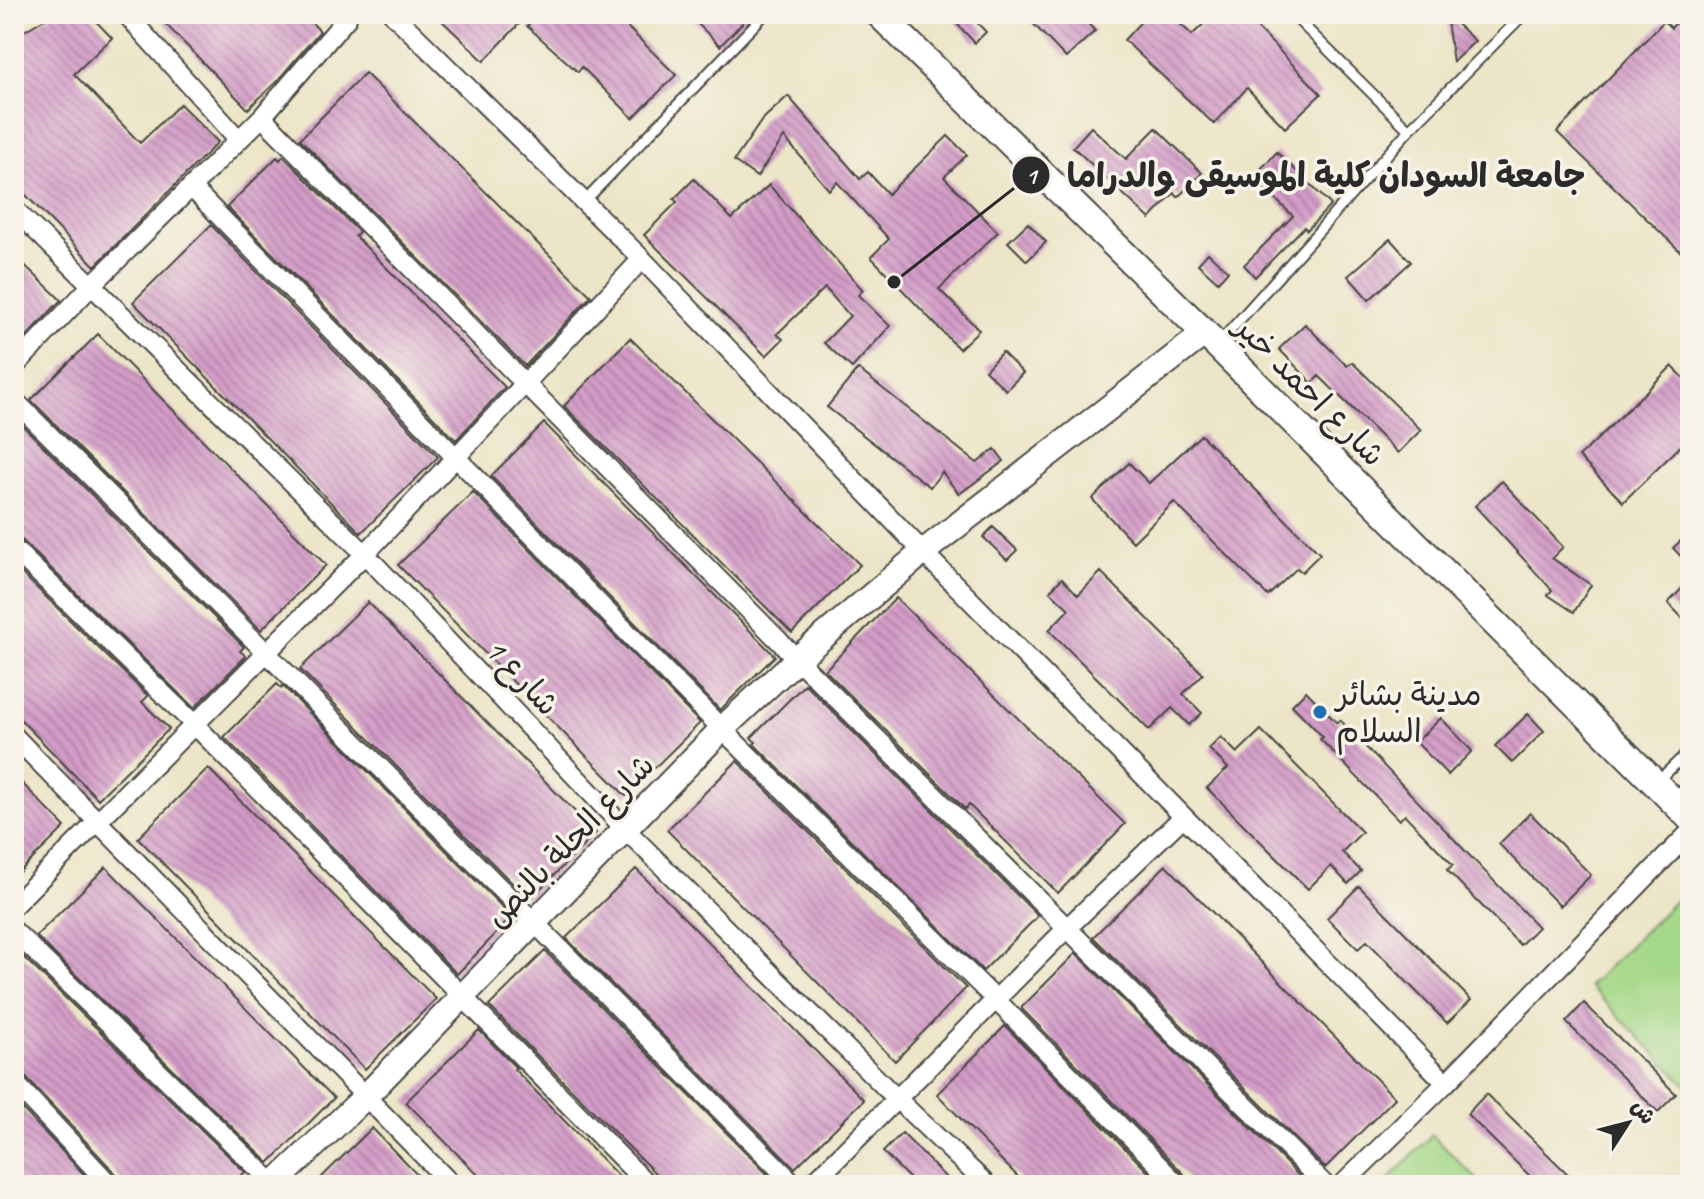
<svg xmlns="http://www.w3.org/2000/svg" width="1704" height="1199" font-family="Caveat,'Playpen Sans Arabic',sans-serif">
	<style>
		.green { fill: #a5d888; stroke: #68825a; stroke-width: 2 }
		.building { fill: url(#building-back-hatch) }
		.lines { fill: none; stroke-linecap: round; stroke-linejoin: round }
		.service-casing { stroke: #484743; stroke-width: 13 }
		.minor-casing { stroke: #484743; stroke-width: 22 }
		.tertiary-casing { stroke: #484743; stroke-width: 28 }
		.secondary-casing { stroke: #484743; stroke-width: 30 }
		.service { stroke: #fff; stroke-width: 9 }
		.minor { stroke: #fff; stroke-width: 18 }
		.tertiary { stroke: #fff; stroke-width: 24 }
		.secondary { stroke: #fff; stroke-width: 26 }
		.poi-dot { fill: #1f6fb2; stroke: #f7f3e8; stroke-width: 3 }
		.labels { text-anchor: middle; dominant-baseline: central; stroke-width: 7; stroke-linejoin: round; paint-order: stroke }
		.street-label { font-size: 32px; fill: #2b2b2b; stroke: #f7f3e8 }
		.poi-label { font-size: 32px; fill: #2b2b2b; stroke: #f7f3e8; text-anchor: start }
		.leader { fill: none; stroke: #2b2b2b; stroke-width: 3 }
		.callout-dot { fill: #2b2b2b; stroke: #f7f3e8; stroke-width: 3 }
		.mark-label { font-size: 24px; text-anchor: middle; font-weight: bold; fill: #fff }
		.callout-label { font-size: 34px; text-anchor: middle; font-weight: bold; fill: #2b2b2b; stroke: #f7f3e8; stroke-width: 7; stroke-linejoin: round; paint-order: stroke }
	</style>
	<defs>
		<pattern id="building-back-hatch" width="6" height="6" patternUnits="userSpaceOnUse" patternTransform="scale(2)"><rect width="6" height="6" fill="#d39cc7"/><path d="M-1 5l2 2M0 0l6 6M5-1l2 2" fill="none" stroke="#ab7fa2"/></pattern>
	</defs>
	<rect width="100%" height="100%" fill="#f7f3e8"/>
	<filter id="ink" filterUnits="userSpaceOnUse"><feTurbulence type="fractalNoise" baseFrequency=".0125" numOctaves="2"/><feDisplacementMap in="SourceGraphic" scale="16" xChannelSelector="R" yChannelSelector="G"/><feConvolveMatrix kernelMatrix="1 2 1 2 8 2 1 2 1" color-interpolation-filters="sRGB"/></filter>
	<filter id="wash" filterUnits="userSpaceOnUse"><feTurbulence type="fractalNoise" baseFrequency=".006" numOctaves="4" result="noise"/><feDisplacementMap in="SourceGraphic" scale="32" xChannelSelector="R" yChannelSelector="G"/><feGaussianBlur stdDeviation="1.8" result="paint"/><feColorMatrix in="noise" values="0 0 0 0 0 0 0 0 0 0 0 0 0 0 0 0 0 1.4 0 .05"/><feComposite in="paint" operator="in"/></filter>
	<g filter="url(#wash)">
		<rect width="100%" height="100%" fill="#ece5c8"/>
		<path class="green" d="M 1687,889 L 1690,891 L 1690,1082 L 1686,1085 L 1589,986 Z
			M 1432,1135 L 1483,1185 L 1383,1185 Z"/>
		<g id="blocks">
			<path class="building" d="M 53,14 L 89,14 L 112,38 L 74,74 L 140,143 L 180,104 L 218,142 L 95,266 L 14,183 L 14,37 Z
				M 156,14 L 303,14 L 320,31 L 278,80 L 248,109 Z
				M 435,14 L 509,14 L 519,24 L 484,61 Z
				M 538,14 L 614,14 L 676,75 L 633,118 L 582,67 L 578,72 L 527,26 Z
				M 688,14 L 751,14 L 720,46 Z
				M 948,14 L 969,14 L 986,32 L 975,43 Z
				M 1024,14 L 1079,14 L 1095,31 L 1066,58 Z
				M 1148,14 L 1170,14 L 1192,35 L 1214,14 L 1244,14 L 1321,94 L 1285,128 L 1247,88 L 1214,124 L 1124,40 Z
				M 1446,14 L 1475,41 L 1453,62 Z
				M 1684,14 L 1690,14 L 1690,261 L 1557,132 L 1664,21 L 1671,28 Z
				M 365,73 L 591,296 L 525,366 L 300,139 Z
				M 788,96 L 860,179 L 868,172 L 888,194 L 948,136 L 967,155 L 944,177 L 998,232 L 939,289 L 979,330 L 959,349 L 871,257 L 889,239 L 837,182 L 829,190 L 784,137 L 757,177 L 734,161 L 762,120 Z
				M 1091,127 L 1126,159 L 1156,128 L 1202,173 L 1178,197 L 1174,193 L 1150,219 L 1073,147 Z
				M 1277,152 L 1331,205 L 1307,230 L 1304,227 L 1255,277 L 1244,265 L 1293,216 L 1253,177 Z
				M 283,156 L 359,232 L 355,236 L 505,387 L 456,440 L 227,207 L 277,157 L 280,160 Z
				M 694,179 L 732,219 L 769,185 L 863,290 L 858,295 L 890,326 L 852,368 L 824,343 L 850,316 L 825,288 L 777,334 L 783,339 L 766,356 L 644,235 L 677,202 L 674,199 Z
				M 1028,223 L 1046,242 L 1027,261 L 1008,242 Z
				M 211,225 L 438,457 L 361,533 L 133,302 Z
				M 1390,239 L 1411,262 L 1369,300 L 1348,276 Z
				M 1208,253 L 1228,271 L 1218,282 L 1198,264 Z
				M 14,255 L 61,300 L 14,350 Z
				M 1305,324 L 1347,366 L 1352,362 L 1421,430 L 1398,453 L 1319,376 L 1312,383 L 1279,349 Z
				M 98,334 L 326,565 L 261,630 L 31,400 Z
				M 630,338 L 860,565 L 792,633 L 564,406 Z
				M 1002,352 L 1023,373 L 1006,390 L 985,370 Z
				M 1672,366 L 1690,384 L 1690,437 L 1623,502 L 1579,457 Z
				M 858,369 L 977,463 L 995,449 L 1004,461 L 959,494 L 942,472 L 930,487 L 827,407 Z
				M 19,422 L 244,647 L 240,651 L 246,656 L 194,708 L 22,540 L 14,537 L 14,426 Z
				M 544,423 L 775,656 L 720,710 L 491,476 Z
				M 1201,435 L 1320,554 L 1302,572 L 1297,568 L 1268,596 L 1174,502 L 1133,542 L 1092,499 L 1129,463 L 1149,483 Z
				M 1502,481 L 1563,547 L 1552,558 L 1591,585 L 1574,612 L 1548,595 L 1552,590 L 1475,506 Z
				M 473,492 L 700,723 L 626,796 L 398,565 Z
				M 993,527 L 1017,550 L 1007,560 L 983,537 Z
				M 1690,532 L 1690,566 L 1673,548 Z
				M 14,566 L 148,696 L 142,702 L 169,729 L 98,799 L 14,713 Z
				M 1101,572 L 1203,674 L 1183,694 L 1202,713 L 1189,725 L 1172,708 L 1149,730 L 1049,630 L 1069,609 L 1050,591 L 1062,578 L 1078,595 Z
				M 1690,580 L 1690,626 L 1668,603 Z
				M 896,598 L 1125,824 L 1058,893 L 969,805 L 965,809 L 825,670 Z
				M 368,602 L 596,833 L 529,900 L 300,669 Z
				M 277,684 L 281,688 L 283,686 L 512,917 L 457,974 L 224,737 Z
				M 805,684 L 1038,916 L 983,971 L 754,744 L 756,742 L 751,738 Z
				M 1306,691 L 1337,723 L 1340,720 L 1538,927 L 1520,945 L 1447,870 L 1453,865 L 1405,815 L 1399,820 L 1320,739 L 1323,737 L 1292,705 Z
				M 1528,714 L 1544,731 L 1512,763 L 1495,746 Z
				M 1441,718 L 1472,751 L 1448,775 L 1416,742 Z
				M 1261,730 L 1362,832 L 1342,852 L 1361,871 L 1348,884 L 1331,866 L 1308,889 L 1207,788 L 1228,768 L 1209,749 L 1221,737 L 1237,753 Z
				M 737,761 L 966,988 L 895,1061 L 667,830 Z
				M 208,768 L 436,999 L 365,1069 L 138,838 Z
				M 14,775 L 65,827 L 14,877 Z
				M 1530,813 L 1591,875 L 1560,906 L 1499,844 Z
				M 1166,865 L 1395,1098 L 1325,1168 L 1093,937 Z
				M 106,867 L 334,1098 L 269,1163 L 36,936 Z
				M 636,869 L 864,1100 L 795,1168 L 566,938 Z
				M 1359,886 L 1471,1000 L 1447,1023 L 1367,941 L 1358,949 L 1327,918 Z
				M 14,948 L 245,1172 L 232,1185 L 122,1185 L 119,1177 L 23,1074 L 14,1070 Z
				M 545,951 L 689,1095 L 778,1185 L 667,1185 L 538,1056 L 489,1006 Z
				M 1076,953 L 1308,1185 L 1190,1185 L 1187,1177 L 1022,1009 L 1022,1007 Z
				M 1584,1003 L 1676,1094 L 1658,1112 L 1566,1022 Z
				M 1005,1026 L 1161,1185 L 1026,1185 L 962,1120 L 937,1094 Z
				M 479,1030 L 516,1068 L 514,1069 L 627,1185 L 488,1185 L 406,1102 Z
				M 1486,1094 L 1579,1185 L 1539,1185 L 1467,1114 Z
				M 14,1100 L 94,1185 L 14,1185 Z
				M 372,1128 L 427,1185 L 314,1185 L 336,1163 Z
				M 902,1133 L 953,1185 L 916,1185 L 883,1152 Z"/>
		</g>
	</g>
	<g filter="url(#ink)">
		<use href="#blocks" fill-opacity="0" stroke="#484743" stroke-width="2"/>
		<g class="lines">
			<defs>
				<path id="service" d="M 1292,14 L 1409,130
					M 584,202 L 765,14
					M 1219,343 L 1409,130 L 1524,14
					M 1658,781 L 1690,750"/>
				<path id="minor" d="M 126,14 L 239,140
					M 393,14 L 642,259 L 923,552 L 1446,1083
					M 262,117 L 797,659 L 1325,1185
					M 191,187 L 722,729 L 995,999 L 1178,1185
					M 14,209 L 365,554 L 626,830 L 897,1099 L 987,1185
					M 14,367 L 92,285 L 262,117 L 347,18
					M 14,400 C 276,660 534,924 795,1185
					M 14,549 L 193,723 L 648,1185
					M 14,736 L 452,1185
					M 14,905 L 365,554 L 642,259
					M 14,931 L 275,1185
					M 14,1082 L 110,1185
					M 811,1185 L 1067,928 L 1183,817
					M 1342,1185 L 1446,1083 L 1690,832"/>
				<path id="tertiary" d="M 273,1185 L 364,1098 L 722,729 L 797,659 L 923,552 L 1205,333"/>
				<path id="secondary" d="M 879,14 L 1217,345 L 1690,818"/>
			</defs>
			<use href="#service" class="service-casing"/>
			<use href="#minor" class="minor-casing"/>
			<use href="#tertiary" class="tertiary-casing"/>
			<use href="#secondary" class="secondary-casing"/>
			<use href="#service" class="service"/>
			<use href="#minor" class="minor"/>
			<use href="#tertiary" class="tertiary"/>
			<use href="#secondary" class="secondary"/>
		</g>
	</g>
	<circle class="poi-dot" cx="1320" cy="712" r="8"/>
	<g class="labels">
		<g class="street-label">
			<text transform="translate(1310 391) rotate(45)">شارع احمد خير</text>
			<text transform="translate(522 677) rotate(47)">شارع 1</text>
			<text transform="translate(570 841) rotate(-46)">شارع الحلة بالنص</text>
		</g>
		<g class="poi-label">
			<text x="1336" y="694">مدينة بشائر<tspan x="1336" dy="37">السلام</tspan></text>
		</g>
	</g>
	<path class="leader" d="M894 282L1031 175"/>
	<g class="callout-dot">
		<circle cx="894" cy="282" r="8"/>
		<circle cx="1031" cy="175" r="20"/>
	</g>
	<g class="mark-label">
		<text x="1031" y="184">1</text>
	</g>
	<g class="callout-label">
		<text x="1326" y="187">جامعة السودان كلية الموسيقى والدراما</text>
	</g>
	<rect width="1704" height="1199" fill="none" stroke="#f7f3e8" stroke-width="48"/>
	<g transform="translate(1628 1123) rotate(54)" stroke="#f7f3e8" stroke-width="6" paint-order="stroke">
	<path d="M0-6L14 30L0 20L-14 30Z" fill="#2b2b2b"/>
	<text y="-12" font-size="22" font-weight="bold" text-anchor="middle" fill="#2b2b2b">ش</text>
	</g>
</svg>
